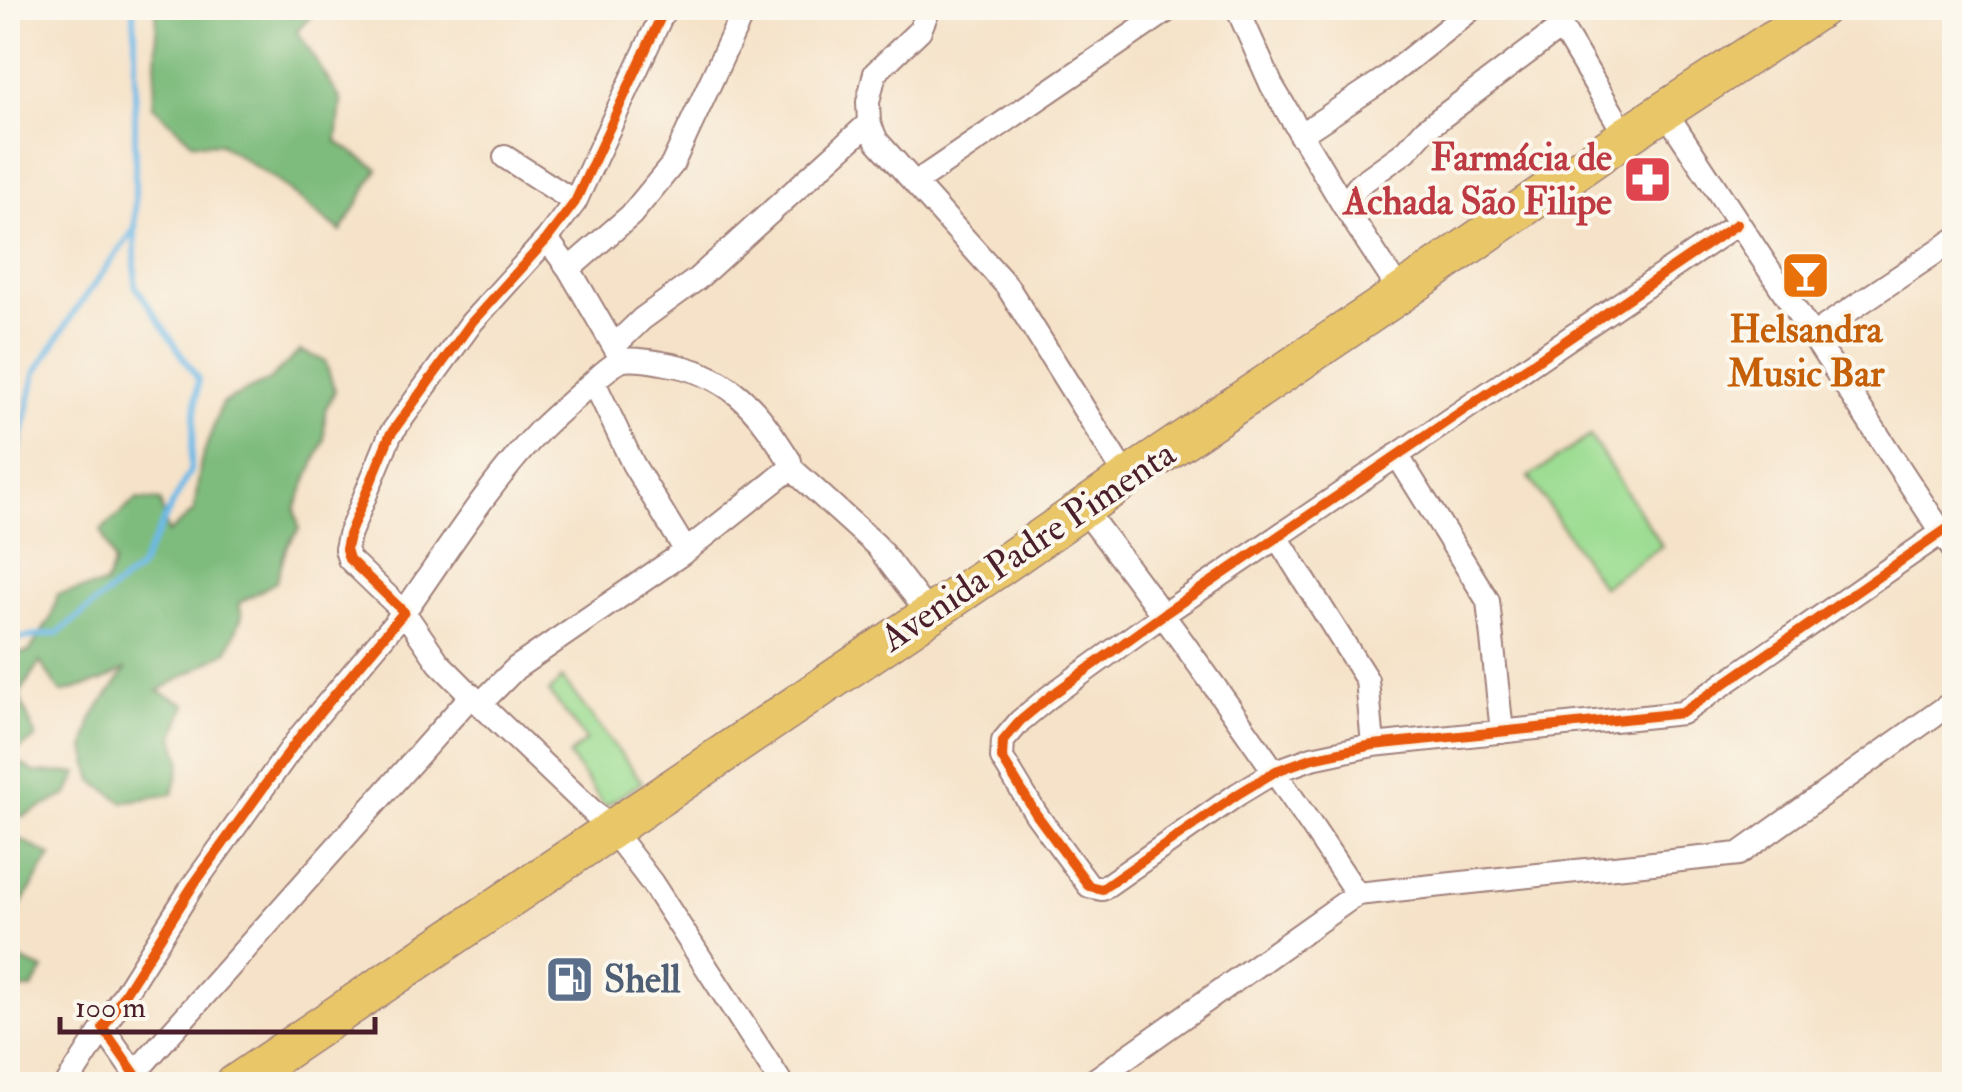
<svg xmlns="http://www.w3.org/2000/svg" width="1962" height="1092" font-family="'IM FELL Double Pica',serif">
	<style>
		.green { fill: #9ddd93; stroke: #747e5f; stroke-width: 2.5 }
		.forest { fill: #7ebc7d; stroke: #646e54; stroke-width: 2.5 }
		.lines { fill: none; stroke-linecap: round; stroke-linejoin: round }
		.stream { stroke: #6db9e7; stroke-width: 6 }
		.minor-casing { stroke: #a0807a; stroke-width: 26 }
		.primary-casing { stroke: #a0807a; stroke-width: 41 }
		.minor { stroke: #fff; stroke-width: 22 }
		.primary { stroke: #e9c769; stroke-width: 38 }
		.cycleway-casing { stroke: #fbf7ec; stroke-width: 16 }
		.cycleway { stroke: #e8590c; stroke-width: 10 }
		.labels { text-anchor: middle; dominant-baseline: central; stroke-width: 8; stroke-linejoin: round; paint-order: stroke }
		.health-label { font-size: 38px; font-weight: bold; fill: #be3a42; stroke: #fbf7ec; text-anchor: end }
		.food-label { font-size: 38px; font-weight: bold; fill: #c56008; stroke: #fbf7ec }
		.street-label { font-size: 38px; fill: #4a1f2b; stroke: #fbf7ec }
		.service-label { font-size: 38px; font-weight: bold; fill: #4e5e75; stroke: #fbf7ec; text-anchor: start }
	</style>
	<rect width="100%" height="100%" fill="#fbf7ec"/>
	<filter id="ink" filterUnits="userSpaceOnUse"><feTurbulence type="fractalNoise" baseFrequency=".01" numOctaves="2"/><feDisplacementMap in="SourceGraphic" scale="20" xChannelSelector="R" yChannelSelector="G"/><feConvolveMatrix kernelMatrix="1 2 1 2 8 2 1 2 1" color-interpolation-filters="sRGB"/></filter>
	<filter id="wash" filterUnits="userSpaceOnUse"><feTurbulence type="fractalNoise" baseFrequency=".0048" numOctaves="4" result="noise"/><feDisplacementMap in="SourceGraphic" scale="40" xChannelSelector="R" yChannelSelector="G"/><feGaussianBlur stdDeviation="2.25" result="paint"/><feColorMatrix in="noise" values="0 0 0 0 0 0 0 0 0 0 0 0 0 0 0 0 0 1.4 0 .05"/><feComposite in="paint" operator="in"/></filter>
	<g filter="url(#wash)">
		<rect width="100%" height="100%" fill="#f5e2c8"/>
		<path class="green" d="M 1590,436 L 1662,546 L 1602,587 L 1529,477 Z
			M 562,678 L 642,782 L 605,806 L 569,756 L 586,740 L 549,692 Z"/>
		<path class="forest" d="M 156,8 L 319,8 L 297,31 L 341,100 L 337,142 L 378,169 L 341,232 L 276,180 L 220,144 L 192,142 L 153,106 L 157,47 Z
			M 300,351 L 325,361 L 335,391 L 325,410 L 324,440 L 295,509 L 299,529 L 286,548 L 276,582 L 239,603 L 242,616 L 228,651 L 158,691 L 186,704 L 174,736 L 181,761 L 173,794 L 123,802 L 93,781 L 85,749 L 92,718 L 126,669 L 102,681 L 61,693 L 40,662 L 19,695 L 36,738 L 9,755 L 34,772 L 78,773 L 68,794 L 24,816 L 8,816 L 8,655 L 29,652 L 51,618 L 58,594 L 105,585 L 114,563 L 101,530 L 137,499 L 160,501 L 168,533 L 194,511 L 201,461 L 222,403 L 268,381 Z
			M 14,836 L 51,856 L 14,917 L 8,918 L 8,841 Z
			M 8,955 L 44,970 L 32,989 L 8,989 Z"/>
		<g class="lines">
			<path class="stream" d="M 8,607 L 10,599 L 14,471 L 35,374 L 75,311 L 136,227
				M 8,640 L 58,633 L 139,569 L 190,471 L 198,379 L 135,285 L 135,29 L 133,8"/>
		</g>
	</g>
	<g filter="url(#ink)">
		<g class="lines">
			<defs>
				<path id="minor" d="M 929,8 L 920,30 L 875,73 L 868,102 L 869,123 L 877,141 L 1007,286 L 1127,478
					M 1237,8 L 1272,86 L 1344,206 L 1401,293
					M 1550,8 L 1626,136
					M 1665,111 L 1954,551
					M 1300,135 L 1383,80 L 1473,8
					M 505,157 L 575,202
					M 915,183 L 1171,8
					M 1344,206 L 1360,184 L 1406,151 L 1426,129 L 1560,28
					M 1737,224 L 1164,614 L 1049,697 L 1020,721 L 1003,741 L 1002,758 L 1036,814 L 1089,886 L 1102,889 L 1238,794 L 1276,771 L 1312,758 L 1373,745 L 1682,713 L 1954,524
					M 547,239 L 569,269 L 619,355
					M 569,269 L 631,215 L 672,165 L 745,8
					M 1811,336 L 1954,240
					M 614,346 L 642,319 L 697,279 L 869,123
					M 594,382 L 633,464 L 686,551
					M 1397,455 L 1488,601 L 1502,732
					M 1083,508 C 1179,634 1270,762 1357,894
					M 1277,537 L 1367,680 L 1373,745
					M 480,704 L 439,663 L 404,612 C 447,551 490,482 542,428 C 556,414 572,401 587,387 C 597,379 612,363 624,360 C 635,358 651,361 662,363 C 729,373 756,407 790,461 L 791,468 L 876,545 L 929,614
					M 135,1073 L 470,697
					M 67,1084 L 103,1028
					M 142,1084 L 103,1028 L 192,887 L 301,735 L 404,612 L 349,559 L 346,549 L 349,535 L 390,435 L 472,322 L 547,239 L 575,202 L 665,8
					M 782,1084 L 652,883 L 611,829 L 480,704 L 516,668 L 686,551 L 791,468
					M 1089,1084 L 1357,894 L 1739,854 L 1954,701"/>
				<path id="primary" d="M 235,1084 L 1004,564 L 1127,478 L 1401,293 L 1626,136 L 1821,8"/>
			</defs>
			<use href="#minor" class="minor-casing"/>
			<use href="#primary" class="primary-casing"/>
			<use href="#minor" class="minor"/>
			<use href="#primary" class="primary"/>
			<defs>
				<path id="cycleway" d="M 1737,224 L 1164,614 L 1049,697 L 1020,721 L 1003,741 L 1002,758 L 1036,814 L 1089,886 L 1102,889 L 1238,794 L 1276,771 L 1312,758 L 1373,745 L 1682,713 L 1954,524
					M 142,1084 L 103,1028 L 192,887 L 301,735 L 404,612 L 349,559 L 346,549 L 349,535 L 390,435 L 472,322 L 547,239 L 575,202 L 665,8"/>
			</defs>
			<use href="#cycleway" class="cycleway-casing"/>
			<use href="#cycleway" class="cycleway"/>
		</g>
	</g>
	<defs>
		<symbol id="pharmacy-square" viewBox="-11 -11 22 22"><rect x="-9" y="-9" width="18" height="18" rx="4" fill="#e0444e" stroke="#fbf7ec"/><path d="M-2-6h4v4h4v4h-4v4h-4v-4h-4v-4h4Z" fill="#fff"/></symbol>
		<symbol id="bar-square" viewBox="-11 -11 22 22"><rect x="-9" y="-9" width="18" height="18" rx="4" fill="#e8710a" stroke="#fbf7ec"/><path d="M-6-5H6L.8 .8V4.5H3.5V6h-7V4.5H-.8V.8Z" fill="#fff"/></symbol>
		<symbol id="fuel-square" viewBox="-11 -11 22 22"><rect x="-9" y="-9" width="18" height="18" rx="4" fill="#5c6f8a" stroke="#fbf7ec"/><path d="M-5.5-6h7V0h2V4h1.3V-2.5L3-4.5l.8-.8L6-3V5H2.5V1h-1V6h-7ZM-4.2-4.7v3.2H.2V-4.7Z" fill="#fff"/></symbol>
	</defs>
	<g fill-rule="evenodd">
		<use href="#pharmacy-square" x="1620" y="152" width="55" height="55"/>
		<use href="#bar-square" x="1778" y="248" width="55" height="55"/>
		<use href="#fuel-square" x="542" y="952" width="55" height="55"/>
	</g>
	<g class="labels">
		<g class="health-label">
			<text x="1612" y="158">Farmácia de<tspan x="1612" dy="44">Achada São Filipe</tspan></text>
		</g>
		<g class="food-label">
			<text x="1806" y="330">Helsandra<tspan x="1806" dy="44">Music Bar</tspan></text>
		</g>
		<g class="street-label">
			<text transform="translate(1028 546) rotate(-34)">Avenida Padre Pimenta</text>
		</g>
		<g class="service-label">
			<text x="604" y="980">Shell</text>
		</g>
	</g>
	<rect width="1962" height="1092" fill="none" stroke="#fbf7ec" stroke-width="40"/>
	<path d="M60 1017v15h315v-15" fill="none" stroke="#4a1f2b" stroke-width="5"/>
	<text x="75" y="1017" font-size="30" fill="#4a1f2b" stroke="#fbf7ec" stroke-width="8" paint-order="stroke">100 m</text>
</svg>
